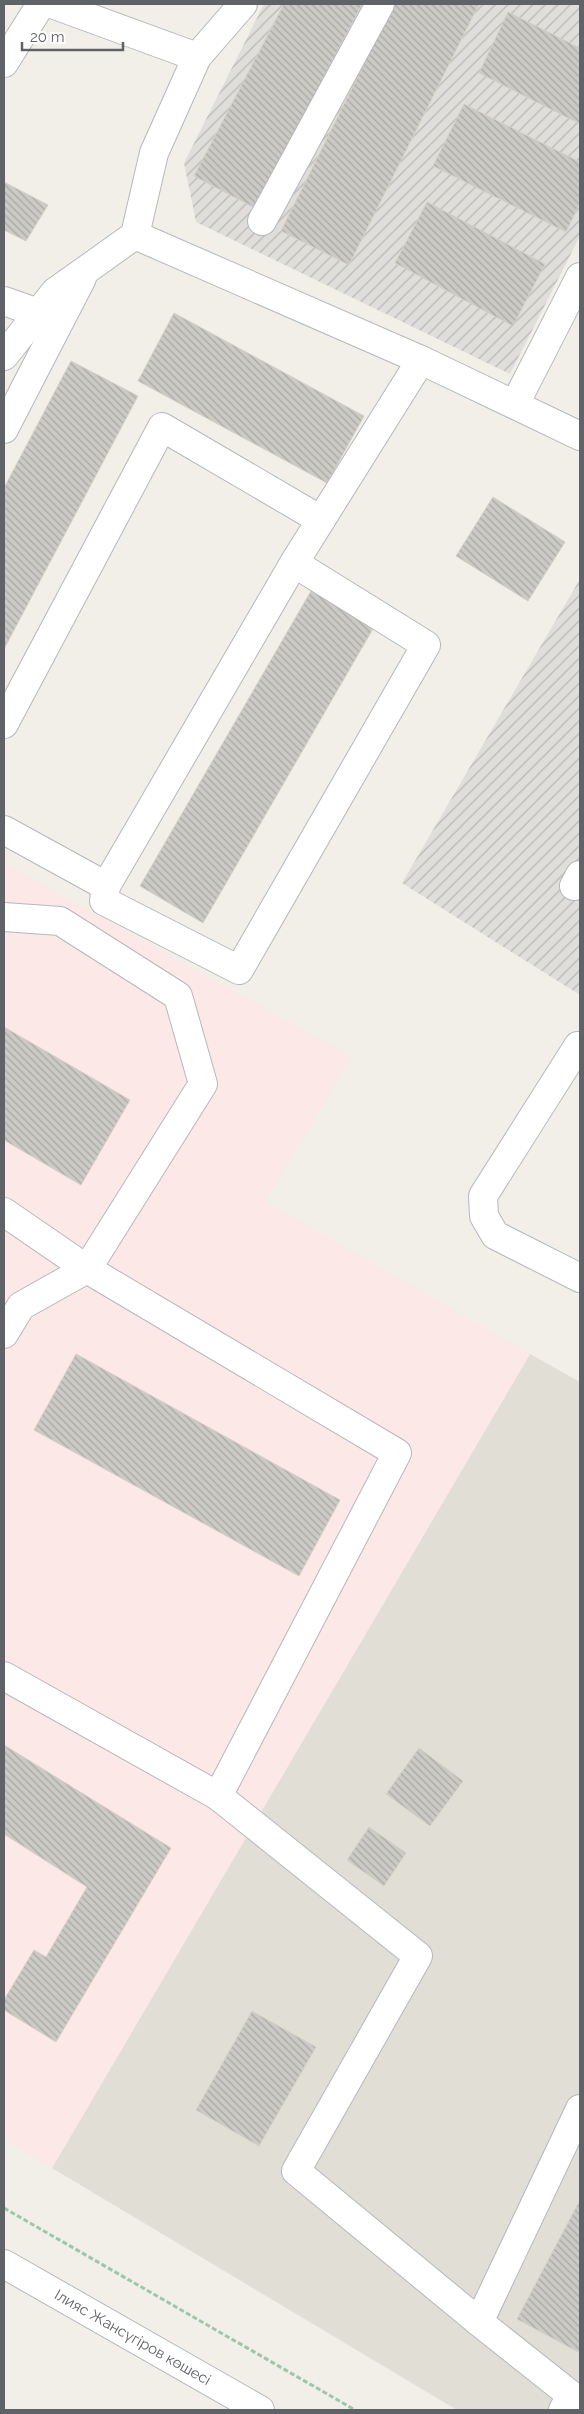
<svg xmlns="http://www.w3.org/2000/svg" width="584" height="2414" font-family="Raleway,sans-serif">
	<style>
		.industrial { fill: url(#industrial-furrows) }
		.education { fill: #e1ded6 }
		.medical { fill: #fce8e6 }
		.building { fill: url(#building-back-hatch); stroke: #d6d1c6 }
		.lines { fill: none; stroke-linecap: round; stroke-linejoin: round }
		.minor-casing { stroke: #b5b8bc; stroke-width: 30 }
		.path { stroke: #9cc7a9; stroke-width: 3; stroke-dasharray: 5 2.5; stroke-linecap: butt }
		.minor { stroke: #fff; stroke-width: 28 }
		.labels { text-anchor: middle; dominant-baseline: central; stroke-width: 4; stroke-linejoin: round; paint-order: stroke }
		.street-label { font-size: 15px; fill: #5f6368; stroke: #fff }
	</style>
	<defs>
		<pattern id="industrial-furrows" width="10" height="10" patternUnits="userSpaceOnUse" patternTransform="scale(1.25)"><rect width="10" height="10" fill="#e0deda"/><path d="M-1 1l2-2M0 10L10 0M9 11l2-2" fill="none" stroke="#b9b8b5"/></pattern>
		<pattern id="building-back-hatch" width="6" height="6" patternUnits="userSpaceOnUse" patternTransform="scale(1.25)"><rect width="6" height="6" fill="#cccac5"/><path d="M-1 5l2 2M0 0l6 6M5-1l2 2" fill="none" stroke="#a9a8a4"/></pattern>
	</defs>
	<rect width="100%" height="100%" fill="#f1efe8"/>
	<path class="industrial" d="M 264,4 L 580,4 L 580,236 L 510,374 L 196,222 L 184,163 Z
		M 580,579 L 580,995 L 402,883 Z"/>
	<path class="education" d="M 530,1354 L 580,1382 L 580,2410 L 457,2410 L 52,2168 Z"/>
	<path class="medical" d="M 4,863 L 352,1057 L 265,1201 L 530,1354 L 52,2168 L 4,2140 Z"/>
	<path class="building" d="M 284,4 L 362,4 L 255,208 L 194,176 Z
		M 394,4 L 479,4 L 349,265 L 281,231 Z
		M 508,12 L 580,48 L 580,124 L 479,73 Z
		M 464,104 L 580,162 L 580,203 L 566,232 L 433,166 Z
		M 4,182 L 48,205 L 26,241 L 4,230 Z
		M 427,202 L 545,264 L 513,326 L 395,263 Z
		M 174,313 L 364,416 L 327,483 L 138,381 Z
		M 71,361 L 138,396 L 4,649 L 4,488 Z
		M 493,497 L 565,542 L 528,601 L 456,556 Z
		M 311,591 L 374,627 L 203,923 L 140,886 Z
		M 4,1027 L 130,1100 L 81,1185 L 4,1140 Z
		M 76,1354 L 340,1500 L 299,1576 L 34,1430 Z
		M 4,1745 L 171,1848 L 56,2042 L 4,2010 L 4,2000 L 34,1950 L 46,1957 L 87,1887 L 4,1834 Z
		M 419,1748 L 463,1781 L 430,1826 L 386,1794 Z
		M 369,1827 L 406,1853 L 384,1886 L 347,1860 Z
		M 252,2011 L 316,2047 L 259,2146 L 196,2110 Z
		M 580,2200 L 580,2353 L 517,2319 Z"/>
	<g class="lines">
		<defs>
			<g id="minor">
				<path d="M 52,4 L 197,57"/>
				<path d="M 4,63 L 41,4"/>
				<path d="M 262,221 L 380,4"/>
				<path d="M 135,235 L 154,153 L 197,57 L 243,4"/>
				<path d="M 4,301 L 38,313"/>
				<path d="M 4,356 L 55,292 L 135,235 L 421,360 L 580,436"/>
				<path d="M 515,404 L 580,277"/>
				<path d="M 4,429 L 82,278"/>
				<path d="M 294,563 L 426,645 L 239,970 L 104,901 L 106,886 Z"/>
				<path d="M 294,563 L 421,360"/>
				<path d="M 4,724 L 162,427 L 321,520"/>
				<path d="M 4,830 L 106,886"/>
				<path d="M 574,886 L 580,875"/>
				<path d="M 4,917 L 60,921 L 178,996 L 203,1084 L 87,1269 L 21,1306 L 4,1334"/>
				<path d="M 578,1046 L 483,1196 L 484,1216 L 495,1235 L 580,1278"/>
				<path d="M 4,1212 L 87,1269 L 397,1453 L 218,1796 L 418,1956 L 296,2171 L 479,2322"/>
				<path d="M 4,1676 L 218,1796"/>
				<path id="s1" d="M 4,2264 L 260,2410"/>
				<path d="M 563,2410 L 571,2395 L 479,2322 L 580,2109"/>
			</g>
		</defs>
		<use href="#minor" class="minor-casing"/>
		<path class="path" d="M 4,2208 L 355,2410"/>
		<use href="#minor" class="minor"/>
	</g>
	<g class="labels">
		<g class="street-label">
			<text stroke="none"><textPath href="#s1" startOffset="148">Ілияс Жансүгіров көшесі</textPath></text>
		</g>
	</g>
	<rect width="584" height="2414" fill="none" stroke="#5f6368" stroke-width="10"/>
	<path d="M22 42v8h101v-8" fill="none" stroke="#5f6368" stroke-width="2.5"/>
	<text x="30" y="42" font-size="15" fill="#5f6368" stroke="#ffffff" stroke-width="4" paint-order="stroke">20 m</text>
</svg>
